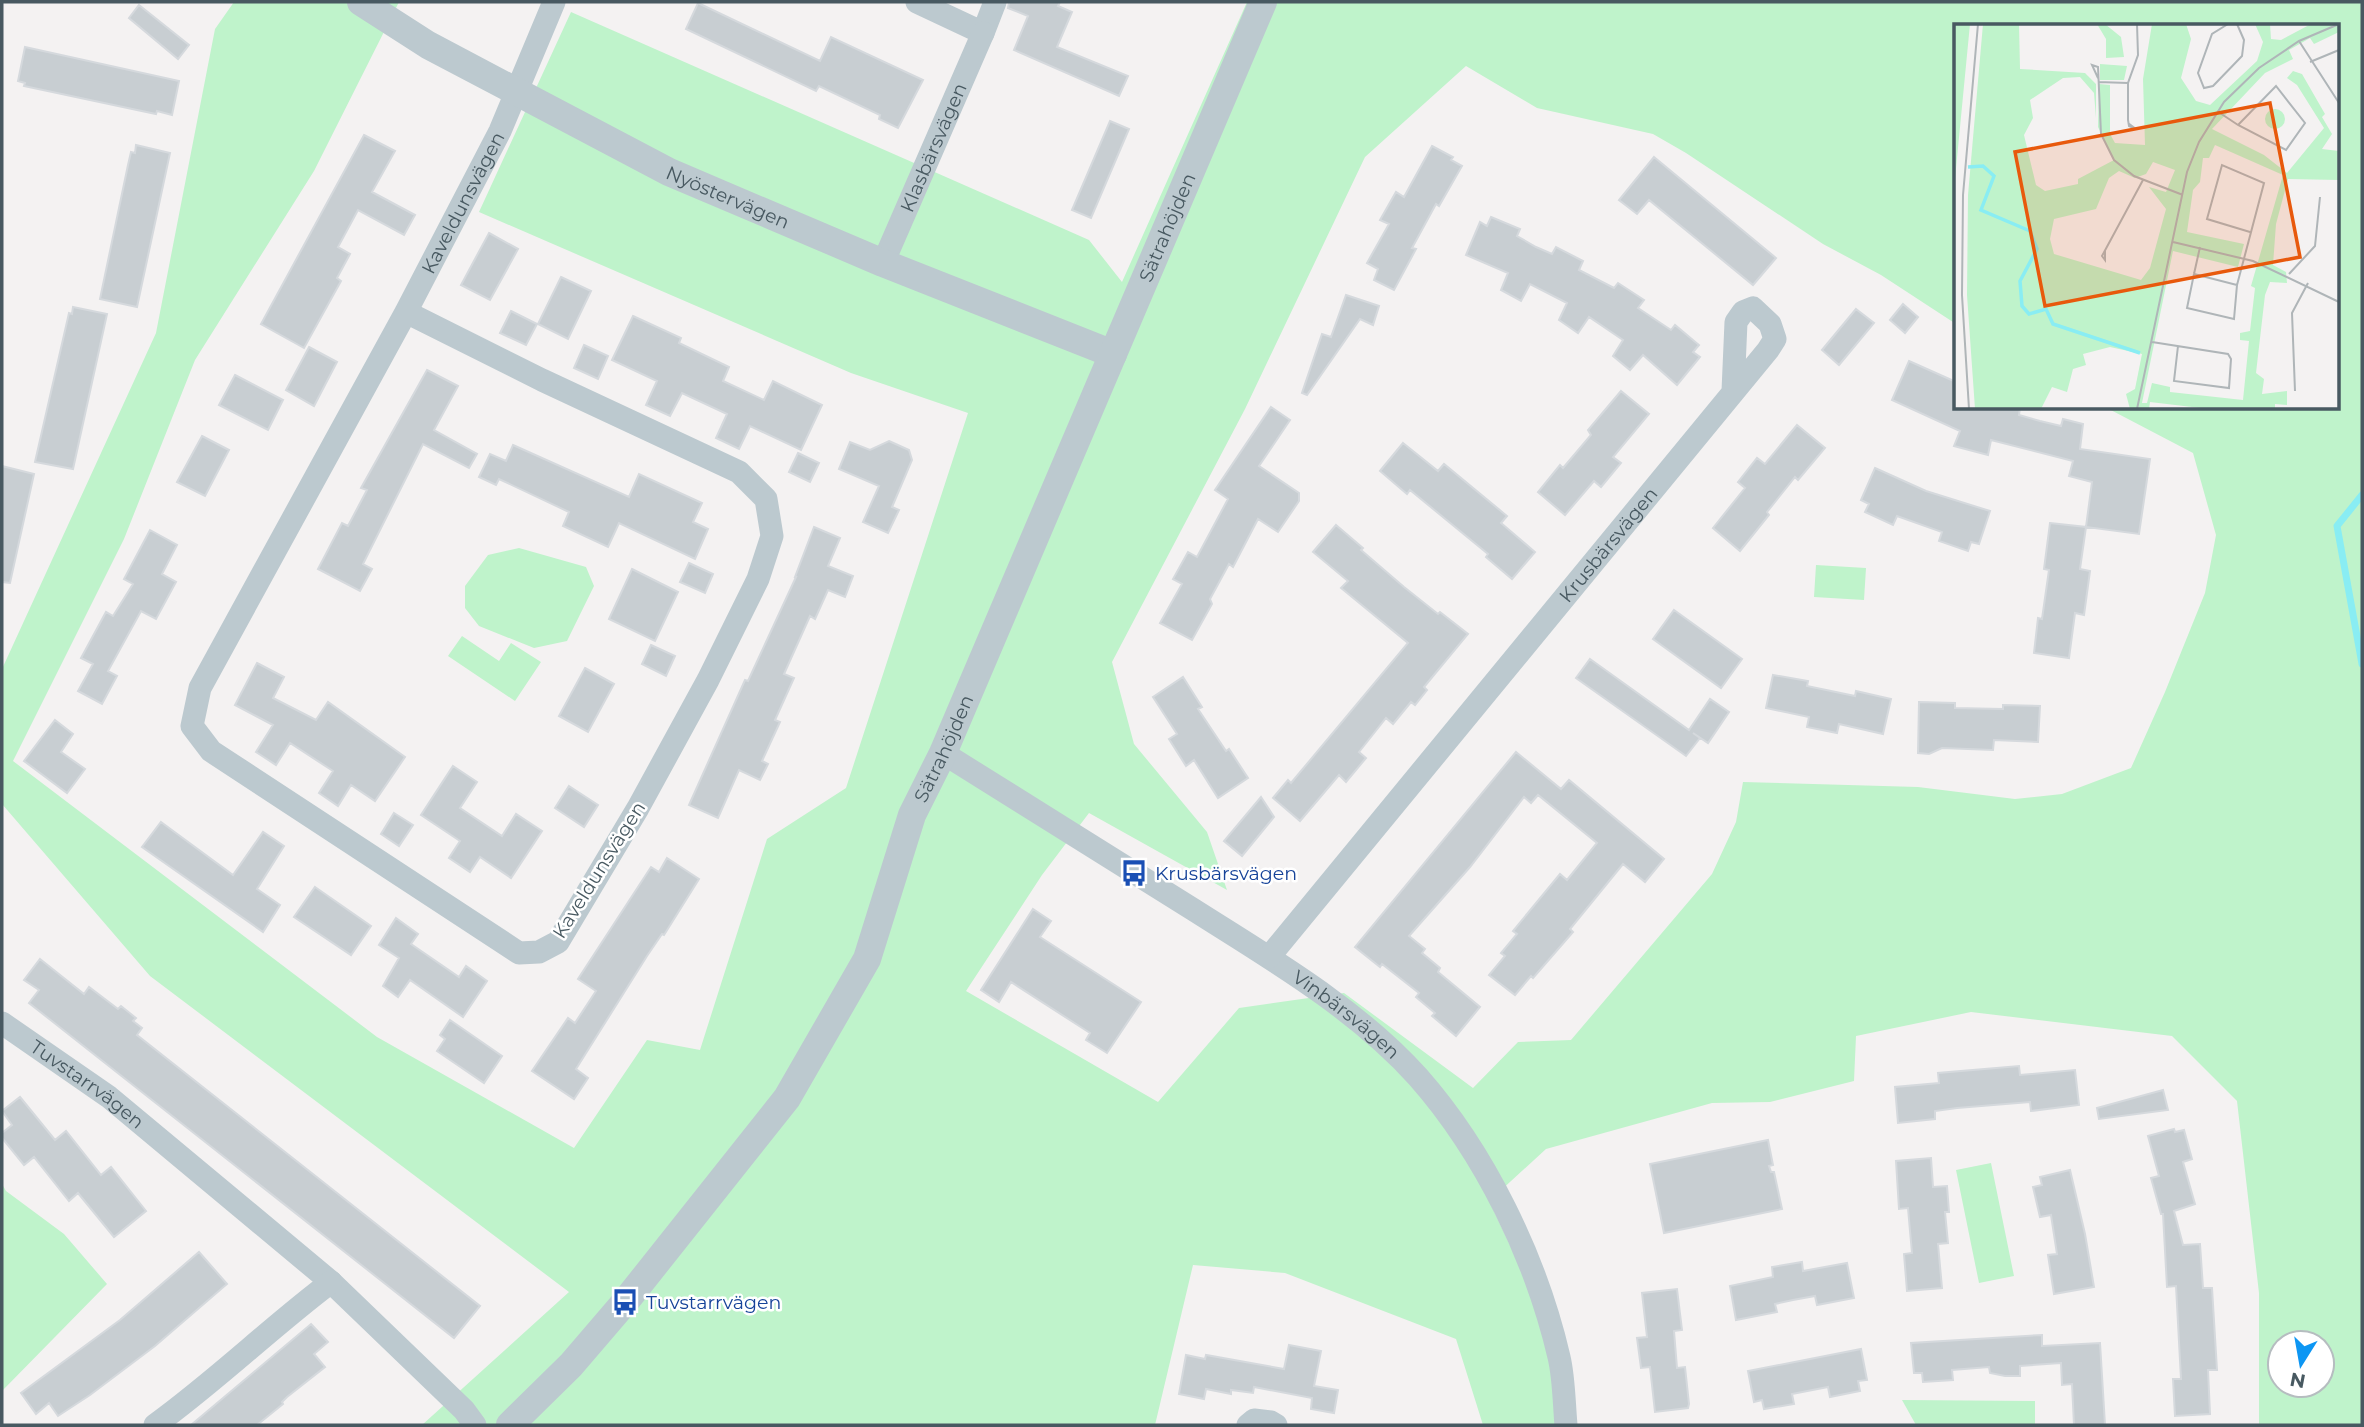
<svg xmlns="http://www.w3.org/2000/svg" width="2364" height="1427" font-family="Montserrat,sans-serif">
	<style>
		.green { fill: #bff3cb; fill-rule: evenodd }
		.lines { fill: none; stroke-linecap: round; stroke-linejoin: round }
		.stream { stroke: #89edf3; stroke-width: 7 }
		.building { fill: #c8ced2; stroke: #d5d9dd; stroke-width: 2 }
		.minor { stroke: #bcc9cf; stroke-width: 23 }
		.tertiary { stroke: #bcc9cf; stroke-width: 28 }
		.labels { text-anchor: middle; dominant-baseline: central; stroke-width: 5; stroke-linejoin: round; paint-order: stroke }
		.street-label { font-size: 19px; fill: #485961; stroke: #fff }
		.transit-label { font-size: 19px; fill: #164399; stroke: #fff; text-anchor: start }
		.inset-river { fill: none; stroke: #89edf3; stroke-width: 3.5 }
		.inset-road { fill: none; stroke: #afb5b8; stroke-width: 2 }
		.view { fill: #e8590c; fill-opacity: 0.15; stroke: #e8590c; stroke-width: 3.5 }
		.inset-edge { fill: none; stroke: #485961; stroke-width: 3.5 }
	</style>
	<rect width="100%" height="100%" fill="#f4f2f2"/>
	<path class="green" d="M 234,2 L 399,2 L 314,171 L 195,360 L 124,539 L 13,761 L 377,1037 L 574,1148 L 647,1040 L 700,1050 L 767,839 L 846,788 L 968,413 L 851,373 L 479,212 L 571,12 L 1089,240 L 1122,282 L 1247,2 L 2362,2 L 2362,1425 L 2259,1425 L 2259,1293 L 2237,1101 L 2172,1036 L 1971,1012 L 1856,1036 L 1854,1081 L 1770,1102 L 1712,1103 L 1546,1149 L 1498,1193 L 1491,1205 L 1529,1285 L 1568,1425 L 1483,1425 L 1456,1339 L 1285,1273 L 1193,1265 L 1155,1425 L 422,1425 L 569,1292 L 150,976 L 2,804 L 2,669 L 156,333 L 215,29 ZM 1956,26 L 2338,26 L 2338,408 L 2107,408 L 2193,453 L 2216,535 L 2205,593 L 2165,692 L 2131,768 L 2062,794 L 2015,799 L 1918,787 L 1743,782 L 1736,822 L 1712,874 L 1571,1040 L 1518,1042 L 1473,1088 L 1344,993 L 1239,1008 L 1158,1102 L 966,991 L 1042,875 L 1089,813 L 1227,890 L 1207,832 L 1134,744 L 1112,662 L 1245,409 L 1365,157 L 1466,66 L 1537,108 L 1653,134 L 1686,153 L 1823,244 L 1881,275 L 1956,324 ZM 2280,1343 L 2322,1343 L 2322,1385 L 2280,1385 Z
		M 519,548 L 586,567 L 594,586 L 567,641 L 534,648 L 479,626 L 465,608 L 465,586 L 488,555 Z
		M 1816,565 L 1866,568 L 1864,600 L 1814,597 Z
		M 462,636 L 499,661 L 511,643 L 541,662 L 515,701 L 448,656 Z
		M 1991,1163 L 2014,1276 L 1979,1283 L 1956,1170 Z
		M 2,1184 L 6,1191 L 64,1234 L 107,1284 L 2,1391 Z
		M 1902,1400 L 2035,1401 L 2035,1425 L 1916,1425 Z"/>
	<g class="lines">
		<path class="stream" d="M 2362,495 L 2337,526 L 2362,664"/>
	</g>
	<path class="building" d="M 1009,2 L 1060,2 L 1058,6 L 1072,12 L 1057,47 L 1128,76 L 1119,96 L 1014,50 L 1028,16 L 1008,8 Z
		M 698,3 L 820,61 L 831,37 L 923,80 L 898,128 L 879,119 L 880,115 L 819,86 L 816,91 L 686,29 Z
		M 139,5 L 189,45 L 178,59 L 129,18 Z
		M 25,47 L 179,81 L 172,115 L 157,111 L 156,114 L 24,86 L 25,83 L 18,81 Z
		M 1110,121 L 1129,129 L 1091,218 L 1072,210 Z
		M 364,135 L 395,151 L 372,192 L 415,215 L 404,235 L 358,210 L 338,247 L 350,254 L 337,278 L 341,281 L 304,348 L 261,324 Z
		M 136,145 L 170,153 L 137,307 L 100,299 L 128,165 L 131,152 L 135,153 Z
		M 1432,146 L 1453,157 L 1451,160 L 1462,166 L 1439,206 L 1436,204 L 1412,248 L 1416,249 L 1394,290 L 1374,280 L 1378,269 L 1367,263 L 1389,224 L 1380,220 L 1396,192 L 1404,197 Z
		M 1654,157 L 1776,258 L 1753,285 L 1649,200 L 1637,214 L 1619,200 Z
		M 1491,217 L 1520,229 L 1517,236 L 1536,247 L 1552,254 L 1556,247 L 1583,261 L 1579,270 L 1614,288 L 1618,283 L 1644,300 L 1638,308 L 1671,330 L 1675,325 L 1699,345 L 1693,352 L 1700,357 L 1677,385 L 1643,355 L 1630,370 L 1613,356 L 1623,340 L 1589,317 L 1578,333 L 1559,320 L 1567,303 L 1530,284 L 1521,301 L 1501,290 L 1508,273 L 1466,255 L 1480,222 L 1487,226 Z
		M 489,233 L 518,249 L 490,300 L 461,285 Z
		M 561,277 L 591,291 L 568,339 L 538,324 Z
		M 1346,295 L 1379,306 L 1373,325 L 1360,319 L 1307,395 L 1302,393 L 1322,334 L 1331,337 Z
		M 1903,304 L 1918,317 L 1905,333 L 1890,320 Z
		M 73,307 L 107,314 L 73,469 L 35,462 L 69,313 L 72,314 Z
		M 1856,309 L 1874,323 L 1839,365 L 1822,350 Z
		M 511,311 L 537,324 L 526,345 L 500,333 Z
		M 633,316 L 681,338 L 679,343 L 729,367 L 723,381 L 764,400 L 773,381 L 822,405 L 801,450 L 750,426 L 739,449 L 716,438 L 727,414 L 682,393 L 670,416 L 646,405 L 657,381 L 612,360 Z
		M 584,345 L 608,356 L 598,379 L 574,368 Z
		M 309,347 L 337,362 L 314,406 L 286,390 Z
		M 1909,361 L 1956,382 L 1956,408 L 2020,408 L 2019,415 L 2040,421 L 2061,426 L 2063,419 L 2083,424 L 2080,449 L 2150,459 L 2139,534 L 2086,527 L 2092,482 L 2069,476 L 2073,461 L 1991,440 L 1988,455 L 1954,446 L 1960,431 L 1892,400 Z
		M 427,370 L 458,386 L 434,430 L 477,454 L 469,468 L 423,444 L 363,564 L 372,569 L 360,591 L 318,569 L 342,523 L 348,526 L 367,490 L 361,488 Z
		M 235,375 L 283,400 L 268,430 L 219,405 Z
		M 1621,391 L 1649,414 L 1613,457 L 1621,463 L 1601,487 L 1594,481 L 1565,515 L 1538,492 L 1560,465 L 1563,468 L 1591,435 L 1588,430 Z
		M 1271,407 L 1290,420 L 1259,466 L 1299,493 L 1299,501 L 1278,532 L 1258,519 L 1233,567 L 1229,564 L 1210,599 L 1212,604 L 1192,640 L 1160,623 L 1182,584 L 1173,579 L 1188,552 L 1197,557 L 1228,499 L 1215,490 Z
		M 1797,425 L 1825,448 L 1798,480 L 1795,477 L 1767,512 L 1769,515 L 1740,551 L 1713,528 L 1745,488 L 1738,482 L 1757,458 L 1765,464 Z
		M 202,436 L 229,450 L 205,496 L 177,482 Z
		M 889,441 L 909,450 L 912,460 L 892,507 L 899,510 L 888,533 L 863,522 L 879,486 L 839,469 L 850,442 L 870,450 Z
		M 1403,443 L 1438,471 L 1444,464 L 1507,516 L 1501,523 L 1535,552 L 1512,579 L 1486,557 L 1488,554 L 1410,490 L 1407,494 L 1380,471 Z
		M 513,445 L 629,497 L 639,474 L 702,503 L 693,522 L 708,529 L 695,559 L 619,523 L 608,547 L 563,526 L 569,512 L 499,479 L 496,485 L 479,477 L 490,454 L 506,461 Z
		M 798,453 L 819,463 L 810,482 L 789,472 Z
		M 2,466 L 34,474 L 10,583 L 2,582 Z
		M 1875,468 L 1926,491 L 1990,511 L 1979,544 L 1971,542 L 1968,551 L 1939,541 L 1942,532 L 1897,516 L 1893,525 L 1865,512 L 1869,504 L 1861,500 Z
		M 2050,523 L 2086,527 L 2080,569 L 2090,571 L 2084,615 L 2075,613 L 2069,658 L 2034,653 L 2038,618 L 2042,619 L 2049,570 L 2044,569 Z
		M 1336,525 L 1363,548 L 1361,550 L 1404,587 L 1438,614 L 1440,612 L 1468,634 L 1424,687 L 1427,690 L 1415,705 L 1411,702 L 1393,724 L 1386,718 L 1359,752 L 1366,758 L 1346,782 L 1339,775 L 1300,821 L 1273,798 L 1288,780 L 1291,783 L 1408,643 L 1341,588 L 1348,581 L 1313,552 Z
		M 814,527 L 840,538 L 828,566 L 853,576 L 845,597 L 828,590 L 815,619 L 810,616 L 784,674 L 794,678 L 775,720 L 780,722 L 762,761 L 768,764 L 760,780 L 739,770 L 718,818 L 689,805 L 745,680 L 748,681 L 796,577 L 795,577 Z
		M 150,530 L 177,545 L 162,574 L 176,582 L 156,619 L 141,611 L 108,671 L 117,676 L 102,704 L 78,691 L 93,664 L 81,658 L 106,612 L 113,616 L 133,584 L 124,579 Z
		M 689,563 L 713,574 L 705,593 L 680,582 Z
		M 632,569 L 678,592 L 655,641 L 609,619 Z
		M 1674,610 L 1742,659 L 1721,688 L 1653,639 Z
		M 651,645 L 675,656 L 666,676 L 642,664 Z
		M 1590,659 L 1689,730 L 1710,699 L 1729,712 L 1708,743 L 1693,733 L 1700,738 L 1686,756 L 1576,678 Z
		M 257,663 L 284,677 L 273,698 L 316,720 L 328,702 L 405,757 L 375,801 L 351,785 L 338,806 L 319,793 L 333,771 L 290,743 L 276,765 L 256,752 L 273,725 L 235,705 Z
		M 585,668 L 614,684 L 588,732 L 559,716 Z
		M 1773,675 L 1808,681 L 1807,686 L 1855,696 L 1856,691 L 1891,699 L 1883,734 L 1839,724 L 1837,733 L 1807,727 L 1809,717 L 1766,708 Z
		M 1183,677 L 1202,707 L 1198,709 L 1226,751 L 1229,749 L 1248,778 L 1218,798 L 1194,760 L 1186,766 L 1169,739 L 1177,734 L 1153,697 Z
		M 1919,702 L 1955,703 L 1955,708 L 2003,709 L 2003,705 L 2040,706 L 2038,742 L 1994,740 L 1993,750 L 1942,748 L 1929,754 L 1918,753 Z
		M 55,720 L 73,734 L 61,752 L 85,769 L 67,793 L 24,761 Z
		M 1516,752 L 1561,789 L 1569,780 L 1664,859 L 1645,882 L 1623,864 L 1570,929 L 1573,932 L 1533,978 L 1531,976 L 1515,995 L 1489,975 L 1505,956 L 1501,953 L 1517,934 L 1513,931 L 1560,874 L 1567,880 L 1597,843 L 1538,795 L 1531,803 L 1524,797 L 1470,867 L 1409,936 L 1425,949 L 1422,953 L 1440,968 L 1438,972 L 1480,1007 L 1456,1036 L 1432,1016 L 1435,1013 L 1416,997 L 1419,993 L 1382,964 L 1380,967 L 1355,947 Z
		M 453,766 L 477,782 L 460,808 L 502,836 L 516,814 L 542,831 L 511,878 L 480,857 L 470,872 L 449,858 L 460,841 L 421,815 Z
		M 569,786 L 598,805 L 584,827 L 555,808 Z
		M 1261,797 L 1274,817 L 1242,856 L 1224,841 Z
		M 394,813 L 413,825 L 399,846 L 381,834 Z
		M 161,822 L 233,875 L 263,832 L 284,846 L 257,889 L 280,905 L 263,932 L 142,847 Z
		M 667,858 L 699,879 L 664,935 L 662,934 L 647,956 L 576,1069 L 588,1078 L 574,1099 L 532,1071 L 568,1018 L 575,1023 L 596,991 L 578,979 L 651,867 L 659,872 Z
		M 315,887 L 371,926 L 351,955 L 294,917 Z
		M 1033,909 L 1051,921 L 1040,937 L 1141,1002 L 1107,1053 L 1086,1040 L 1090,1033 L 1011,982 L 999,1002 L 981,990 Z
		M 396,918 L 418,934 L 411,944 L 459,977 L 466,966 L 487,981 L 463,1017 L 410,980 L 398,997 L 383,986 L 399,958 L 379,945 Z
		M 40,959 L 84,994 L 89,987 L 118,1009 L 121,1006 L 136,1018 L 133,1021 L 142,1028 L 137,1035 L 480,1306 L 454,1338 L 29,1003 L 39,990 L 24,980 Z
		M 450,1020 L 502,1056 L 484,1083 L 437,1051 L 445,1039 L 440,1035 Z
		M 2019,1066 L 2020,1075 L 2075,1070 L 2079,1105 L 2031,1111 L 2030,1102 L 1957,1108 L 1935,1111 L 1935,1119 L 1898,1123 L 1895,1087 L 1939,1083 L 1938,1073 Z
		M 2163,1090 L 2168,1110 L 2099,1119 L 2097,1108 Z
		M 20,1097 L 55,1140 L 66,1131 L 101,1175 L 111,1167 L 146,1211 L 114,1237 L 78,1193 L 69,1201 L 34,1157 L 24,1165 L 2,1138 L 2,1133 L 12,1125 L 2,1111 Z
		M 2174,1129 L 2175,1132 L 2184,1130 L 2192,1159 L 2183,1162 L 2195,1204 L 2174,1211 L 2183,1245 L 2200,1244 L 2203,1288 L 2212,1288 L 2217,1370 L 2208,1370 L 2210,1414 L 2175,1416 L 2173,1379 L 2181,1379 L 2176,1286 L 2167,1287 L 2163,1214 L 2161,1214 L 2151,1178 L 2159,1176 L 2148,1136 Z
		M 1768,1140 L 1773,1165 L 1769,1166 L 1771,1172 L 1774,1172 L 1782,1209 L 1664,1233 L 1650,1164 Z
		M 1931,1158 L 1933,1187 L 1947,1186 L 1949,1212 L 1945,1212 L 1948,1243 L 1938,1244 L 1942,1288 L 1907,1291 L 1904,1254 L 1912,1253 L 1910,1231 L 1908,1208 L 1899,1209 L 1896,1161 Z
		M 2070,1170 L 2085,1234 L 2094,1287 L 2054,1294 L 2048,1255 L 2057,1254 L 2051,1215 L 2040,1217 L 2033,1187 L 2042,1185 L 2040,1177 Z
		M 199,1252 L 227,1284 L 155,1346 L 90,1395 L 58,1416 L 49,1403 L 36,1414 L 21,1393 L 120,1320 Z
		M 1802,1262 L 1803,1271 L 1847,1263 L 1854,1298 L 1817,1305 L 1815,1296 L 1793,1300 L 1775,1304 L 1777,1312 L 1736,1320 L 1730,1286 L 1773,1277 L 1772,1267 Z
		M 1677,1289 L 1682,1330 L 1674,1331 L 1677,1368 L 1685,1367 L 1689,1404 L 1688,1408 L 1655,1412 L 1650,1367 L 1641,1368 L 1637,1338 L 1647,1337 L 1642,1293 Z
		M 311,1324 L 328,1342 L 314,1354 L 325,1367 L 287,1397 L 282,1402 L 283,1404 L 257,1425 L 191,1425 Z
		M 2042,1335 L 2042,1346 L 2100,1343 L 2105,1425 L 2074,1425 L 2072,1384 L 2062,1385 L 2061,1363 L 2020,1366 L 2020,1376 L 2005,1376 L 1990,1373 L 1989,1367 L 1952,1370 L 1953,1380 L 1923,1382 L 1922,1373 L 1914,1373 L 1911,1343 Z
		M 1289,1345 L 1321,1351 L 1314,1386 L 1338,1390 L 1334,1413 L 1311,1409 L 1312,1398 L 1254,1387 L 1253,1393 L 1231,1390 L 1231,1394 L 1206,1389 L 1204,1399 L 1179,1394 L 1186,1355 L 1205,1359 L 1206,1355 L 1284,1369 Z
		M 1861,1349 L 1867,1380 L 1858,1381 L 1860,1391 L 1830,1397 L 1828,1387 L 1792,1394 L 1794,1404 L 1764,1409 L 1762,1400 L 1754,1402 L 1748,1371 Z"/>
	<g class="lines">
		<g class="minor">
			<path d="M 917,2 L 983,33 L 995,2"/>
			<path id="s1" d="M 883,263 L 983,33"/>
			<path id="s2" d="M 406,312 L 542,380 L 739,472 L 766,499 L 772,536 L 758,579 L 708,680 L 638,808 L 558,942 L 539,952 L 519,953 L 211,751 L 192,726 L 200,688 L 406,312 L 500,131 L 554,2"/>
			<path id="s3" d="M 943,753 C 1027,805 1110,858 1194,910 C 1271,959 1356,1008 1418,1077 C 1485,1153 1536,1258 1559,1357 C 1564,1378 1564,1403 1566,1425"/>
			<path id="s4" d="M 1269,957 L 1768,350 L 1775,339 L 1770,324 L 1753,308 L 1743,312 L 1736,322 L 1733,391"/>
			<path id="s5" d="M 2,1023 L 109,1097 L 331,1282 L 464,1410 L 475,1425"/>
			<path d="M 155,1425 C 216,1381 270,1328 331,1282"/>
			<path d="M 1248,1425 L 1254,1420 L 1271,1422 L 1276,1425"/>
		</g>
		<g class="tertiary">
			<path id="s6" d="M 361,2 L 428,45 L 669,172 L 883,263 L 1113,354"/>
			<path id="s7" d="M 510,1425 L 571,1365 L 625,1302 L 787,1098 L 867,959 L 912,815 L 943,753 L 1263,2"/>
		</g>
	</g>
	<defs>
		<symbol id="bus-bare" viewBox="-9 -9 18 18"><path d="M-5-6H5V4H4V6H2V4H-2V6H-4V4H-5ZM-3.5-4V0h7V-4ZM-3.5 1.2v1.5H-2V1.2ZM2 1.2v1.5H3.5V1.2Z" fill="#1a4fb4" stroke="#fff" stroke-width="2.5" paint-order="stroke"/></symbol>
	</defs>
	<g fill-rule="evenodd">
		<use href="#bus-bare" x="1115" y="854" width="38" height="38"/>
		<use href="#bus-bare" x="606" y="1283" width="38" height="38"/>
	</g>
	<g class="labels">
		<g class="street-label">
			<text stroke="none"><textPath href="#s1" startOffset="126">Klasbärsvägen</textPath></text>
			<text stroke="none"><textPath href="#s6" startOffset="416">Nyöstervägen</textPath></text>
			<text stroke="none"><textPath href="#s2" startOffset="1937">Kaveldunsvägen</textPath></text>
			<text stroke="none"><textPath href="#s7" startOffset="1381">Sätrahöjden</textPath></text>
			<text stroke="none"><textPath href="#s4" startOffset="534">Krusbärsvägen</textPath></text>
			<text stroke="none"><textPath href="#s7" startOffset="814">Sätrahöjden</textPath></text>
			<text transform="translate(599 870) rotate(-58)">Kaveldunsvägen</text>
			<text stroke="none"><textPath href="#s3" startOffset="481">Vinbärsvägen</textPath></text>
			<text stroke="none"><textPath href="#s5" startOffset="105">Tuvstarrvägen</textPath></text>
		</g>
		<g class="transit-label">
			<text x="1155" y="873">Krusbärsvägen</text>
			<text x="646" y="1302">Tuvstarrvägen</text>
		</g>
	</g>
	<g transform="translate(1954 24)">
		<rect width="385" height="385" fill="#f4f2f2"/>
		<path d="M 0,0 L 16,0 L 0,165 ZM 29,0 L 65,0 L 66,45 L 131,49 L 142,60 L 142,94 L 140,69 L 126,53 L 109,54 L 76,76 L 79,94 L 70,111 L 82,161 L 91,167 L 124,160 L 124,155 L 160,136 L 144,103 L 145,60 L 156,61 L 156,110 L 161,119 L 191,121 L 189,55 L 198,0 L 232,0 L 237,15 L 227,54 L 242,77 L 256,81 L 303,37 L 309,18 L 301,0 L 316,0 L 317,15 L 327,16 L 357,0 L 385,0 L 385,8 L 360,20 L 356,14 L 335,26 L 339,35 L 311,49 L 258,105 L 310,131 L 333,149 L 370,104 L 343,61 L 333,54 L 339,47 L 348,50 L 371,90 L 368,93 L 378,110 L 368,125 L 385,127 L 385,156 L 334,155 L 322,200 L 319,241 L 332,248 L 333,259 L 316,258 L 311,271 L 302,349 L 310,355 L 308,370 L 333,367 L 333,381 L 321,380 L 321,385 L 255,385 L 196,378 L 195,385 L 176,385 L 172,370 L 181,365 L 188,330 L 156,323 L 129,330 L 132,341 L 119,345 L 113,368 L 98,363 L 87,385 L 21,385 L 13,271 L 14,171 ZM 261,121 L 329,151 L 297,262 L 301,264 L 296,307 L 286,309 L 286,316 L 295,317 L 289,376 L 216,368 L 216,363 L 198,359 L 193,379 L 188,379 L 219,227 L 284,243 L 290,220 L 233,208 L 239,166 L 246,158 L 249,134 L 255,134 ZM 199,138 L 221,146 L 212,168 L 195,163 L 212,185 L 196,244 L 187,256 L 100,230 L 96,215 L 100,195 L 142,185 L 155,154 L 165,147 L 181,154 L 192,150 ZM 143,0 L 151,0 L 167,13 L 170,33 L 152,34 L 152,15 ZM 146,40 L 173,42 L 170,56 L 146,56 ZM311 95a10 10 0 1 1 20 0a10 10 0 1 1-20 0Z" fill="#bff3cb" fill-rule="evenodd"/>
		<path class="inset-river" d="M 14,143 L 29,142 L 40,152 L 27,186 L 76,207 L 83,225 L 66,257 L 68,282 L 75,290 L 92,285 L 99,300 L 186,329"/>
		<path class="inset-road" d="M 274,0 L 258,10 L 244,49 L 250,64 L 259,62 L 288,32 L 290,16 L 283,0M 345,17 L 385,79M 356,38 L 385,26M 144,54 L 138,41 L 144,43 L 147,110 L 160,136 L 180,152 L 229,171M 144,58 L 174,59M 263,87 L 284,101 L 332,126 L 351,99 L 322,62 L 284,101M 174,99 L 182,105 L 175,102 L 174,96 L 174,59 L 184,31 L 183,0M 219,218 L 299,237 L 385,278M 151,227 L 151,236 L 148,232 L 189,156M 240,250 L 283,261 L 280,295 L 233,284 ZM 240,250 L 246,223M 335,250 L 361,222 L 366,173M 283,261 L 310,159 L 268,141 L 253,195 L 296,208M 198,318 L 274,330 L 277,335 L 275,364 L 220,357 L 224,322M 341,367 L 338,289 L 354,259M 15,385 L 8,271 L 9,171 L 24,0M 183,385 L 233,148 L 245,118 L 270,78 L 305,44 L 345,17 L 385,0"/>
		<path class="view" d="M 316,79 L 346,233 L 91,282 L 61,128 Z"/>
		<rect width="385" height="385" class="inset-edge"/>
	</g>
	<rect width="2364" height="1427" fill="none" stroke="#485961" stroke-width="7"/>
	<g transform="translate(2301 1364) rotate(191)"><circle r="33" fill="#ffffff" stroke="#b6bdc0" stroke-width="2"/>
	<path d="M0-5L12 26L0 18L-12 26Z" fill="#0d96f3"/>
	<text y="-10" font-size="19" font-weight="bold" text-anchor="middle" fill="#485961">N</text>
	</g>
</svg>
